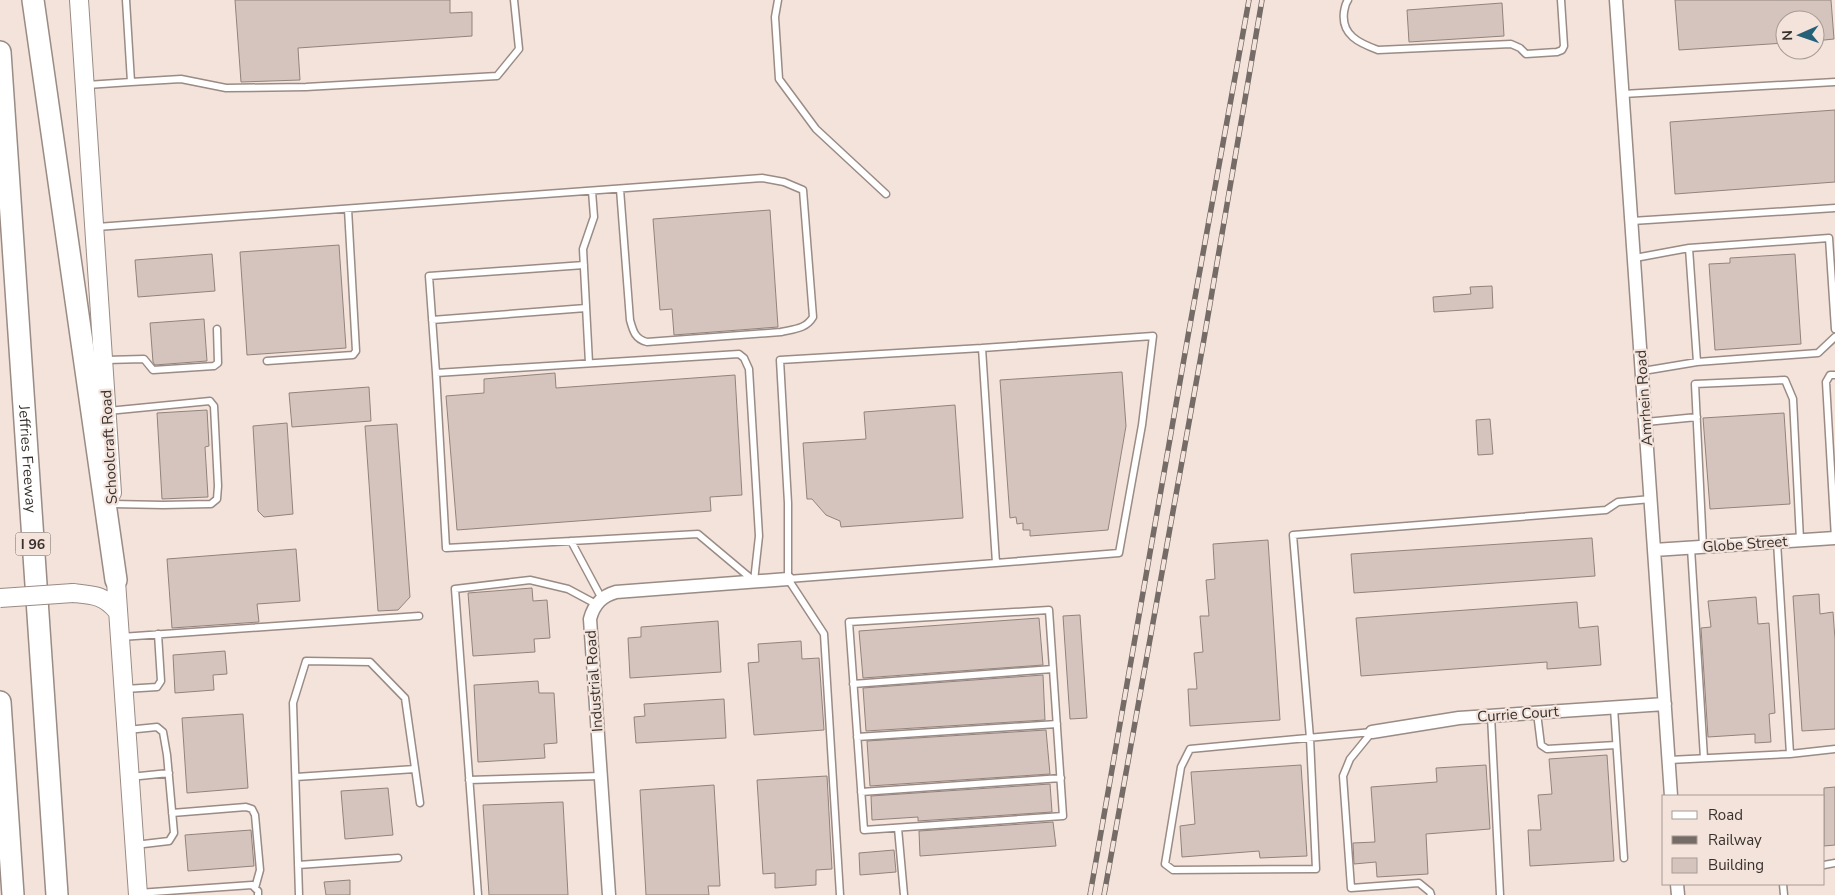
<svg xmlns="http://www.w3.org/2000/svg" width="1835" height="895" font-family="'Nunito Sans',sans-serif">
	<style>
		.building { fill: #d4c4bd; stroke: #91837c }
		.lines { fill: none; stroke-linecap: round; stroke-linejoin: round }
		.lane-casing { stroke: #9a8b84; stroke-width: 9 }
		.street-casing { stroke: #9a8b84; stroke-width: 15 }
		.secondary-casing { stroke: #9a8b84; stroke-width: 20 }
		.highway-casing { stroke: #9a8b84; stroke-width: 24 }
		.lane { stroke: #fff; stroke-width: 6 }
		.street { stroke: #fff; stroke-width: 12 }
		.secondary { stroke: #fff; stroke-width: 18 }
		.highway { stroke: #fff; stroke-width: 21 }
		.rail-casing { stroke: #756b67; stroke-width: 5.5 }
		.rail { stroke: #f3e3db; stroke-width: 4; stroke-dasharray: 11; stroke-linecap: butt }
		.secondary-bridge-casing { stroke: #9a8b84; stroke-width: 20; stroke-linecap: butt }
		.secondary-bridge { stroke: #fff; stroke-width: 18 }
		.labels { text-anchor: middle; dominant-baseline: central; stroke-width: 4.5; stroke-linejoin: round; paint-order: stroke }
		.shield { fill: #f3e3db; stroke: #6f6662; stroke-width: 1 }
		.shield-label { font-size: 14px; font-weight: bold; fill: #37312e }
		.street-label { font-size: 15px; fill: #37312e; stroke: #f3e3db }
	</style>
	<rect width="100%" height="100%" fill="#f3e3db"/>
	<path class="building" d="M 235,0 L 450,0 L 450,13 L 472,12 L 472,36 L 298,48 L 300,80 L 241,82 Z
		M 1675,0 L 1831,0 L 1834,39 L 1815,41 L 1815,20 L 1785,20 L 1785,43 L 1679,50 Z
		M 1502,3 L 1504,36 L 1409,42 L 1407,10 Z
		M 1835,110 L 1835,182 L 1675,194 L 1670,122 Z
		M 770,210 L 778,327 L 674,335 L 672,309 L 660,310 L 653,219 Z
		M 339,245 L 346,348 L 247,355 L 240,252 Z
		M 212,254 L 215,291 L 138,297 L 135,260 Z
		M 1795,254 L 1801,344 L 1715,350 L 1709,264 L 1730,263 L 1730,258 Z
		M 1492,286 L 1493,308 L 1434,312 L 1433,297 L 1471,294 L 1470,287 Z
		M 204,319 L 207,361 L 155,365 L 153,362 L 150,323 Z
		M 1122,372 L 1126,426 L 1108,530 L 1030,536 L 1030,530 L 1023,530 L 1023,523 L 1017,524 L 1016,517 L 1010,518 L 1000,380 Z
		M 555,373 L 556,388 L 735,375 L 742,495 L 710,497 L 711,511 L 457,530 L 446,396 L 484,393 L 484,379 Z
		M 369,387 L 371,421 L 292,427 L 289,393 Z
		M 955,405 L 963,518 L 841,527 L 840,521 L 826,515 L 812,499 L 807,499 L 803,443 L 866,439 L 864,412 Z
		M 207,410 L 209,446 L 205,447 L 208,497 L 162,499 L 157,413 Z
		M 1784,413 L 1790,504 L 1710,509 L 1703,418 Z
		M 1490,419 L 1493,454 L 1478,455 L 1476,420 Z
		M 287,423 L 293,514 L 264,517 L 258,511 L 253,426 Z
		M 397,424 L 410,597 L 398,610 L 378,611 L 365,426 Z
		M 1592,538 L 1595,576 L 1354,593 L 1351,554 Z
		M 1268,540 L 1280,720 L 1190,726 L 1188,689 L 1197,689 L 1194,653 L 1203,652 L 1200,616 L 1209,616 L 1206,580 L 1215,579 L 1213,544 Z
		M 296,549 L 300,601 L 257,604 L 259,622 L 172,628 L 167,559 Z
		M 532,588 L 533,601 L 547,600 L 550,638 L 534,639 L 535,652 L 473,656 L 468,593 Z
		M 1819,594 L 1820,614 L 1833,612 L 1835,639 L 1835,729 L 1802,731 L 1793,596 Z
		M 1756,597 L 1758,624 L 1769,623 L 1775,713 L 1769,714 L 1771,742 L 1755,743 L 1755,734 L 1708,737 L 1701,628 L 1711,627 L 1708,601 Z
		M 1577,602 L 1579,628 L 1598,626 L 1601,665 L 1547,669 L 1547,662 L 1361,676 L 1356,618 Z
		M 1080,615 L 1087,718 L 1070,719 L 1063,616 Z
		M 1039,618 L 1043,665 L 863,678 L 859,631 Z
		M 718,621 L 721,672 L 630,678 L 628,638 L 641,637 L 641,627 Z
		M 801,641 L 802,659 L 819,658 L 824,730 L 754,735 L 748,663 L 759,662 L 758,644 Z
		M 225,651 L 227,674 L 213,675 L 214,690 L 175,693 L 173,655 Z
		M 1043,675 L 1045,720 L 866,731 L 863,688 Z
		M 538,681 L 539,693 L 554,693 L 557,743 L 544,744 L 545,758 L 478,762 L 474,685 Z
		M 724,699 L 726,738 L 636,743 L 634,717 L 645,716 L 644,704 Z
		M 243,714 L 248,788 L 187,793 L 182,718 Z
		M 1046,730 L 1050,774 L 870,786 L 867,741 Z
		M 1607,755 L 1614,861 L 1530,866 L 1528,830 L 1541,830 L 1538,795 L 1552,794 L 1549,759 Z
		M 1301,765 L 1307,856 L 1260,858 L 1259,851 L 1182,857 L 1180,826 L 1195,824 L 1191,772 Z
		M 1486,765 L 1490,829 L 1426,834 L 1428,874 L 1377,877 L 1376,862 L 1354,864 L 1353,843 L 1375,842 L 1371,787 L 1437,782 L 1436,768 Z
		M 827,776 L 832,869 L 816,870 L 816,885 L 775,888 L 775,873 L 763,874 L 757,780 Z
		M 1050,784 L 1052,812 L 918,821 L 918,817 L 872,820 L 871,796 Z
		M 714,785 L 720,886 L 708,886 L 709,895 L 646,895 L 640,790 Z
		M 1835,787 L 1835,845 L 1824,846 L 1824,788 Z
		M 388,788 L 393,835 L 345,839 L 341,791 Z
		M 563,802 L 568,895 L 489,895 L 483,805 Z
		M 1053,822 L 1056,846 L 920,856 L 919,831 Z
		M 251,830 L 254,866 L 188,871 L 185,835 Z
		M 894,850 L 896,872 L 860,875 L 859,853 Z
		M 350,880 L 350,895 L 326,895 L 324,882 Z"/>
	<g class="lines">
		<defs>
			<path id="lane" d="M 778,0 L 775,17 L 779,79 L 816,129 L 886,194
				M 1348,0 C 1345,4 1345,7 1344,12 C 1341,35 1359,43 1378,50 L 1511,44 L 1520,48 L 1526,54 L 1557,52 L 1562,50 L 1564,46 L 1561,0
				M 131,82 L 181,79 L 226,88 L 306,87 L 497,76 L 519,49 L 514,0
				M 87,85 L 131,82 L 126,0
				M 1623,94 L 1835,82
				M 1632,221 L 1835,208
				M 97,227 L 762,178 L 784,182 L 803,190 L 813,317 C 806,329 794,329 781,332 L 647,342 C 635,339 633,331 630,320 L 620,189
				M 1689,248 L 1829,238 L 1835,329
				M 1635,258 L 1689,248 L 1697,362 L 1643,371
				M 432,320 L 586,308
				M 982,348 L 1153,336 L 1142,425 L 1119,553 L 996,563
				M 739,354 L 744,358 L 749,369 L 759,536 L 754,581 L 698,534 L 446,548 L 436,373 Z
				M 106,360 L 144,359 L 153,370 L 214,366 L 218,363 L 217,329
				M 267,361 L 353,355 L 356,351 L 348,209
				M 1697,362 L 1818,353 L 1835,337
				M 589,363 L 583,249 L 594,217 L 592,191
				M 436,373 L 429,276 L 584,265
				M 108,411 L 210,401 L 214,406 L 218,486 L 217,499 L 211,504 L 163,505 L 112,504
				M 1646,422 L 1697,417
				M 1835,538 L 1826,382 L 1830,375 L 1835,375
				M 571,541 L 602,599
				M 1777,542 L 1790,754
				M 1703,547 L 1695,384 L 1785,380 L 1793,399 L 1800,540
				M 1691,548 L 1704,758
				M 788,579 L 996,563 L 982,348 L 780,360 L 788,503 L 788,579 L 824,634 L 840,895
				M 1049,610 L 1063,816 L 864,830 L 849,622 Z
				M 121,637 L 419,616
				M 853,684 L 1053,669
				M 125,689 L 157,687 L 161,681 L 158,634
				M 1614,708 L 1624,858
				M 1537,713 L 1541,745 L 1547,749 L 1616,745
				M 1491,716 L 1500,895
				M 127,730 L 157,727 L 163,732 L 167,755 L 174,833 L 169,841 L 135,845
				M 1372,732 L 1190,749 L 1181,767 L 1165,864 L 1173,870 L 1316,869 L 1310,738 L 1293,535 L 1606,510 L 1618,502 L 1651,499
				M 1372,732 L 1350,759 L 1343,776 L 1351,888 L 1419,883 L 1430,892 L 1431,895
				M 857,737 L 1057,724
				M 1669,760 L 1790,754 L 1835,749
				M 130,777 L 169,773
				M 296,777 L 415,769
				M 469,780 L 601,776
				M 861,792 L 1061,778
				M 172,813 L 246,807 L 252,809 L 255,815 L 260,870 L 255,888
				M 898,828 L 904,895
				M 298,865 L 398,858
				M 1824,865 L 1835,863
				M 1783,884 L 1784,895
				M 138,893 L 252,885 L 258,891 L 258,895
				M 299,895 L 293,703 L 306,661 L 370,662 L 405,698 L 420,803
				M 478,895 L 455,589 L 530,580 L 568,589 L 596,604"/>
			<path id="street" d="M 1616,0 L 1671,796
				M 1654,550 L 1835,538
				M 1372,732 L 1459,718 L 1665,704
				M 1677,884 L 1678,895
				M 609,895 L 590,619 C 594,604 602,596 616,592 L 788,579"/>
			<path id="secondary" d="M 79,0 L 112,493
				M 115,567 L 138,895
				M 73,593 C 93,595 104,595 117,611"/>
			<g id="highway">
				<path d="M 33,0 L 116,580"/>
				<path id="s1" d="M 0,52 L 57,895"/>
				<path d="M 0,702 L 13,895"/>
			</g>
		</defs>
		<use href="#lane" class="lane-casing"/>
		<use href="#street" class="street-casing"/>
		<use href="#secondary" class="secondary-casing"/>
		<use href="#highway" class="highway-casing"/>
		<use href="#lane" class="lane"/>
		<use href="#street" class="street"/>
		<use href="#secondary" class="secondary"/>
		<use href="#highway" class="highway"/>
		<defs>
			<path id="rail" d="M 1090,895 L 1188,336 L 1249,0
				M 1104,895 L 1204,339 L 1262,0"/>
		</defs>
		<use href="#rail" class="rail-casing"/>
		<use href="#rail" class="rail"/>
		<defs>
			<path id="secondary-bridge" d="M 0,598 L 73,593"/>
		</defs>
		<use href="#secondary-bridge" class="secondary-bridge-casing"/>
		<use href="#secondary-bridge" class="secondary-bridge"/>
	</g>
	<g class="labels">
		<rect class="shield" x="15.5" y="532.5" width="35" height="23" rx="4"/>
		<g class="shield-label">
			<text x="33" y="544">I 96</text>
		</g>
		<g class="street-label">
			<text transform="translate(1644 398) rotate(-94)">Amrhein Road</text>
			<text transform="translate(109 447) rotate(-93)">Schoolcraft Road</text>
			<text stroke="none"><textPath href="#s1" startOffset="408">Jeffries Freeway</textPath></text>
			<text transform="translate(1745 544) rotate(-4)">Globe Street</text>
			<text transform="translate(594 681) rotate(-94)">Industrial Road</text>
			<text transform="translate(1518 714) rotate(-4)">Currie Court</text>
		</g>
	</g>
	<rect x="1662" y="795" width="162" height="90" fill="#f3e3db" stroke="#a89c96"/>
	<rect x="1672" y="811" width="25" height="8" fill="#ffffff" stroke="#a89c96"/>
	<text x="1708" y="820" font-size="15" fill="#37312e">Road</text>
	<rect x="1672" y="836" width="25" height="8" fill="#756b67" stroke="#a89c96"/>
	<text x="1708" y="845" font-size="15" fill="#37312e">Railway</text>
	<rect x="1672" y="858" width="25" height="15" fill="#d4c4bd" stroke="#a89c96"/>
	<text x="1708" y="870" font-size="15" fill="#37312e">Building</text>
	<g transform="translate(1800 35) rotate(268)"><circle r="24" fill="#f3e3db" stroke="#a89c96"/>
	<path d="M0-4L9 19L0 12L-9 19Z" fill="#246178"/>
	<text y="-8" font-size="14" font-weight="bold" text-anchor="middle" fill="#37312e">N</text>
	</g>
</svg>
